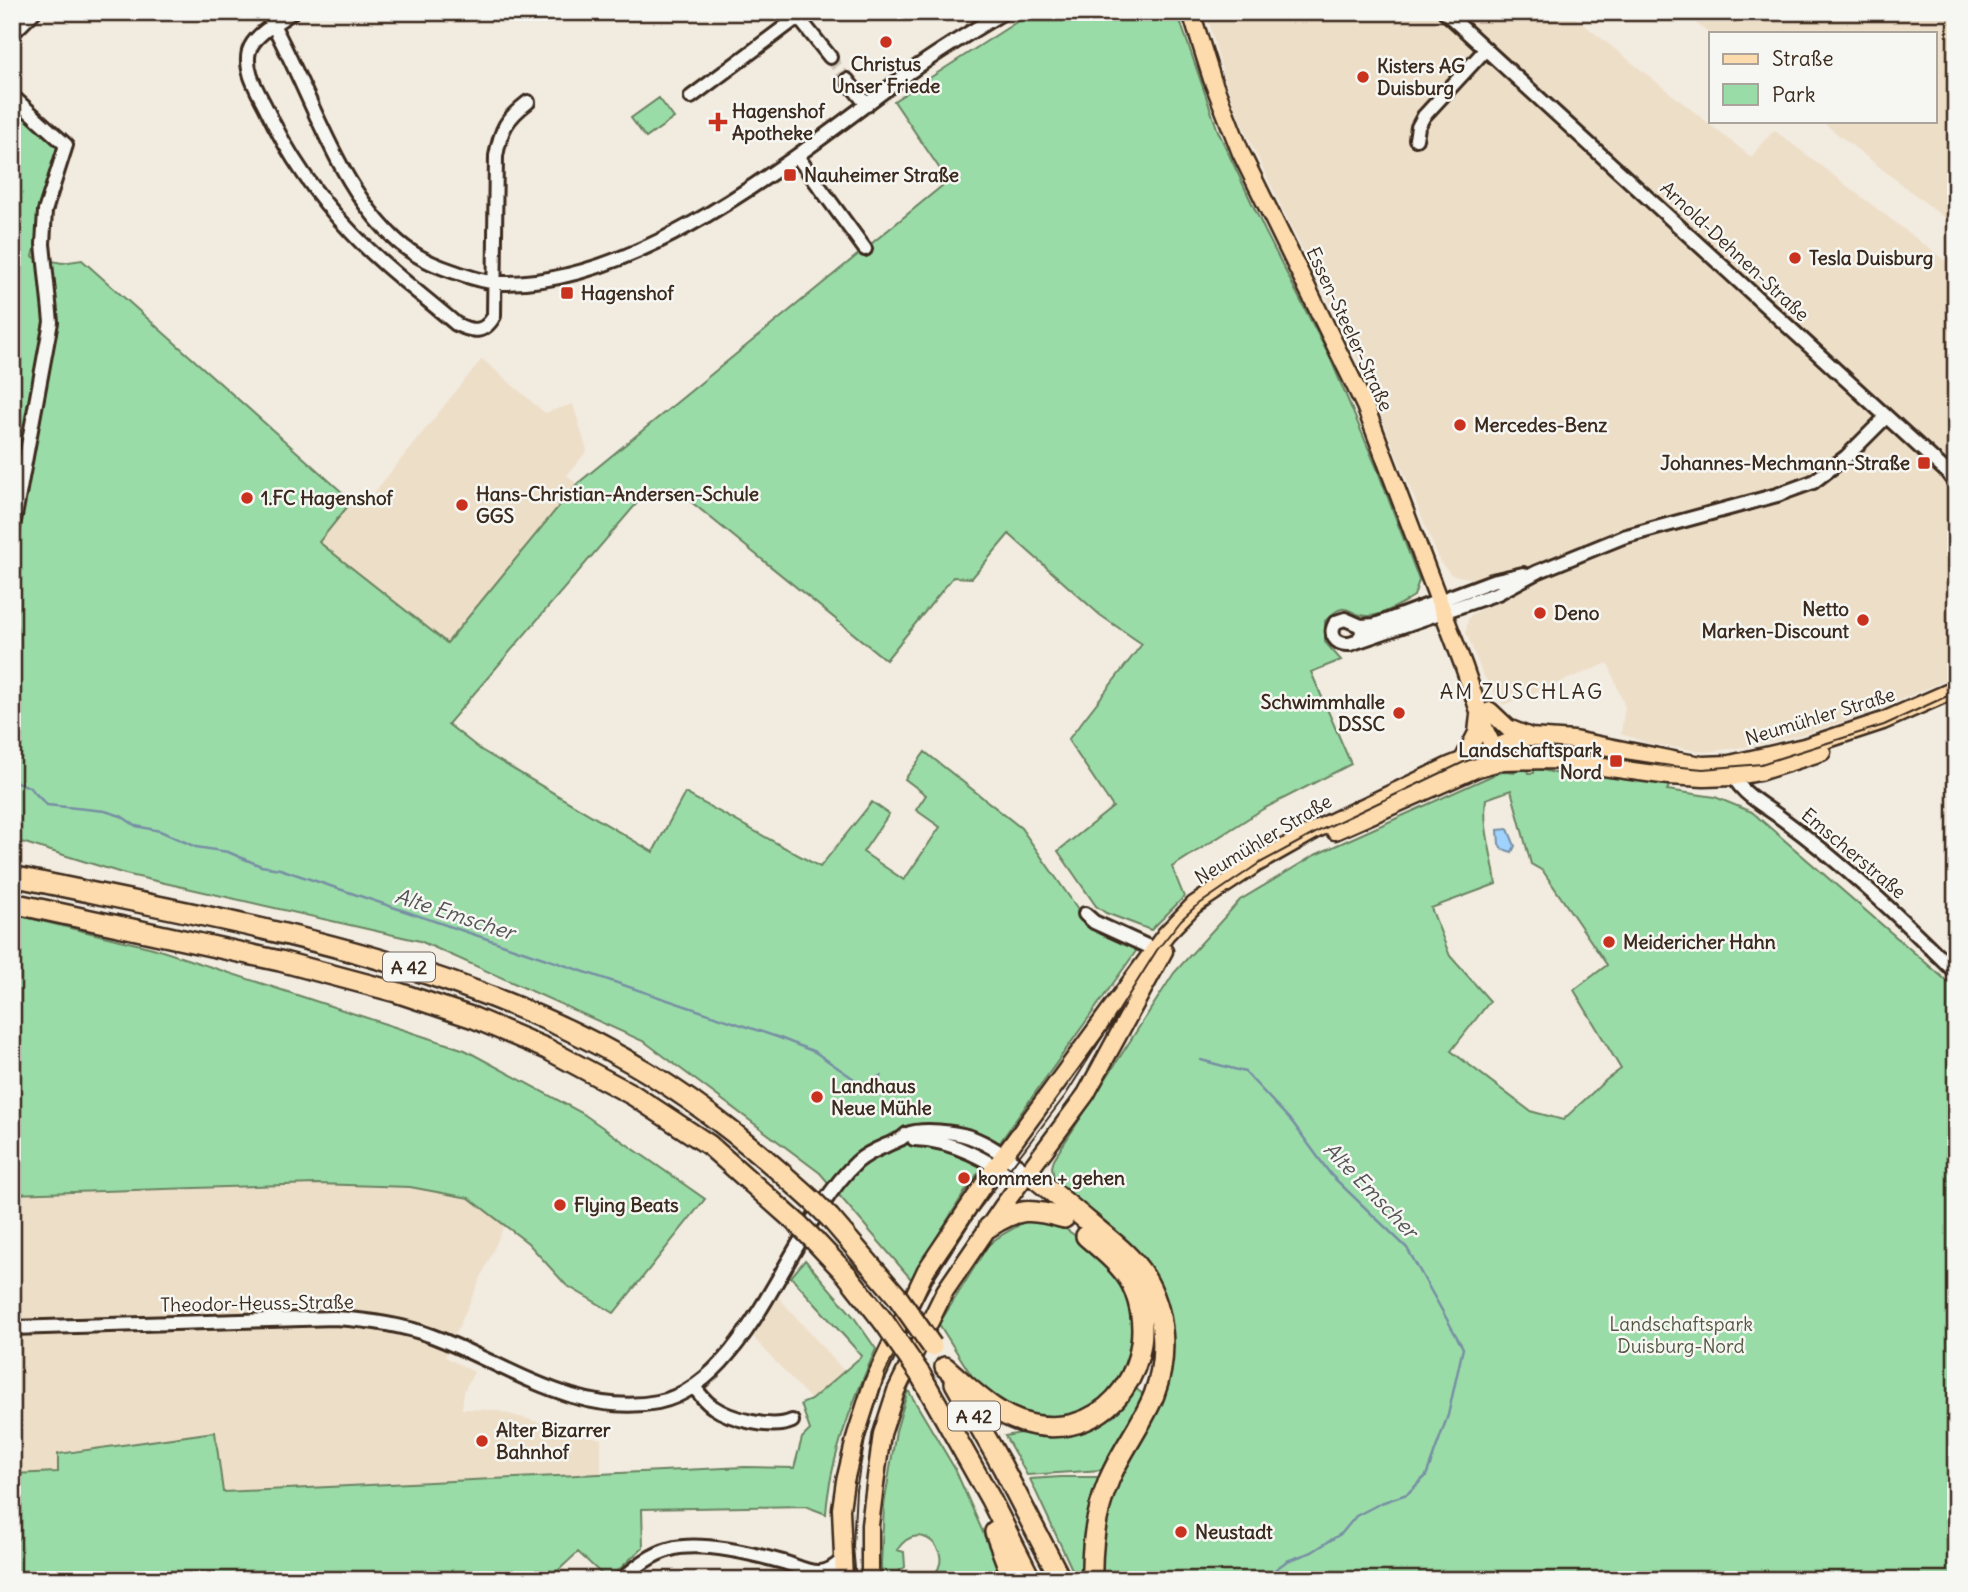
<svg xmlns="http://www.w3.org/2000/svg" width="1968" height="1592" font-family="Delius,sans-serif">
	<style>
		.built { fill: #eddec8 }
		.green { fill: #9adca7; stroke: #6a8362; stroke-width: 2; fill-rule: evenodd }
		.water { fill: #9fd3fd; stroke: #778fa4; stroke-width: 2 }
		.lines { fill: none; stroke-linecap: round; stroke-linejoin: round }
		.stream { stroke: #778fa4; stroke-width: 2.5 }
		.minor-tunnel { stroke: #cdc4b8; stroke-width: 12; stroke-dasharray: 12 6; stroke-linecap: butt }
		.minor-casing { stroke: #3b2a1e; stroke-width: 18 }
		.major-casing { stroke: #3b2a1e; stroke-width: 21 }
		.highway-casing { stroke: #3b2a1e; stroke-width: 24 }
		.minor { stroke: #f6f6f2; stroke-width: 12 }
		.major { stroke: #fedbac; stroke-width: 16 }
		.highway { stroke: #fedbac; stroke-width: 19 }
		.tram { stroke: #3b2a1e; stroke-width: 2 }
		.highway-bridge-casing { stroke: #3b2a1e; stroke-width: 24; stroke-linecap: butt }
		.highway-bridge { stroke: #fedbac; stroke-width: 19 }
		.poi-dot { fill: #c8321e; stroke: #f6f6f2; stroke-width: 2.5 }
		.labels { text-anchor: middle; dominant-baseline: central; stroke-width: 5; stroke-linejoin: round; paint-order: stroke }
		.shield { fill: #f6f6f2; stroke: #73675e; stroke-width: 2 }
		.shield-label { font-size: 18px; font-weight: bold; fill: #3b2a1e }
		.poi-label { font-size: 19px; font-weight: bold; fill: #3b2a1e; stroke: #f6f6f2; text-anchor: start }
		.street-label { font-size: 19px; fill: #3b2a1e; stroke: #f6f6f2 }
		.park-label { font-size: 19px; fill: #535640; stroke: #f6f6f2 }
		.neighbourhood-label { font-size: 21px; letter-spacing: 2px; fill: #3b2a1e; stroke: #f6f6f2 }
		.water-label { font-size: 21px; font-style: italic; fill: #545456; stroke: #f6f6f2 }
	</style>
	<rect width="100%" height="100%" fill="#f2ebdf"/>
	<filter id="ink" filterUnits="userSpaceOnUse"><feTurbulence type="fractalNoise" baseFrequency=".0143" numOctaves="2"/><feDisplacementMap in="SourceGraphic" scale="14" xChannelSelector="R" yChannelSelector="G"/><feConvolveMatrix kernelMatrix="1 2 1 2 8 2 1 2 1" color-interpolation-filters="sRGB"/></filter>
	<g filter="url(#ink)">
		<path class="built" d="M 1206,12 L 1568,12 L 1751,157 L 1774,130 L 1956,269 L 1956,676 L 1867,714 L 1807,733 L 1752,746 L 1705,752 L 1652,744 L 1621,734 L 1625,707 L 1608,663 L 1503,705 L 1482,673 L 1466,632 L 1468,620 L 1471,615 L 1483,608 L 1470,578 L 1452,575 L 1440,562 L 1356,355 L 1287,219 L 1241,122 L 1224,78 Z
			M 1682,12 L 1956,12 L 1956,227 L 1821,121 L 1935,121 L 1935,33 L 1711,35 Z
			M 482,359 L 545,413 L 573,404 L 587,451 L 567,475 L 577,484 L 447,644 L 319,542 L 352,501 L 361,509 Z
			M 316,1184 L 410,1187 L 469,1198 L 505,1224 L 445,1357 L 474,1372 L 464,1391 L 462,1409 L 494,1410 L 601,1439 L 601,1474 L 222,1492 L 215,1432 L 58,1455 L 58,1472 L 12,1474 L 12,1194 Z
			M 778,1297 L 844,1371 L 811,1400 L 753,1337 Z"/>
		<path class="green" d="M 1032,12 L 1177,12 L 1218,131 L 1265,231 L 1331,360 L 1376,466 L 1419,580 L 1414,596 C 1403,603 1382,615 1369,616 C 1347,617 1349,596 1325,621 L 1325,642 L 1341,660 L 1311,672 L 1351,764 L 1263,809 L 1172,867 L 1184,897 L 1151,930 L 1106,913 L 1096,906 L 1058,851 L 1113,807 L 1068,740 L 1142,644 L 1100,615 L 1009,534 L 972,578 L 953,577 L 886,660 L 674,488 L 649,489 L 448,724 L 481,750 L 653,852 L 685,793 L 820,867 L 872,802 L 889,814 L 863,852 L 904,880 L 940,827 L 916,810 L 926,795 L 905,779 L 925,752 L 1021,828 L 1087,922 L 1139,947 L 966,1190 L 911,1279 L 820,1173 L 645,1042 L 420,941 L 125,874 L 12,839 L 12,96 L 58,147 L 33,257 L 62,263 L 82,260 L 352,501 L 319,542 L 447,643 L 577,484 L 948,181 L 894,101 Z
			M 659,98 L 674,118 L 646,138 L 631,118 Z
			M 1514,768 L 1527,768 L 1528,773 L 1534,773 L 1534,769 L 1538,769 L 1576,778 C 1604,769 1640,780 1670,784 L 1667,790 L 1715,797 L 1752,812 L 1956,989 L 1956,1580 L 1100,1580 L 1100,1543 L 1111,1496 L 1160,1400 L 1167,1318 L 1052,1182 L 1054,1179 L 1052,1167 L 1054,1159 L 1174,973 L 1240,900 L 1315,855 L 1502,771 L 1515,772 ZM 1511,790 L 1531,864 L 1543,871 L 1607,965 L 1574,990 L 1621,1069 L 1606,1080 L 1563,1120 L 1530,1111 L 1451,1051 L 1490,1001 L 1450,956 L 1431,908 L 1496,884 C 1493,856 1482,828 1486,799 Z
			M 12,914 L 153,948 L 465,1050 L 582,1113 L 705,1199 L 614,1313 L 566,1285 L 528,1243 L 469,1198 L 410,1187 L 316,1184 L 12,1194 Z
			M 1027,1218 L 1057,1223 L 1077,1237 L 1098,1253 L 1129,1293 L 1134,1312 L 1133,1355 L 1111,1392 L 1085,1411 L 1061,1418 L 1042,1418 L 1006,1408 L 975,1381 L 939,1324 L 987,1247 C 998,1233 1017,1230 1027,1218 Z
			M 805,1260 L 853,1316 L 876,1349 C 853,1401 830,1457 826,1514 L 805,1506 L 642,1509 L 643,1547 L 608,1580 L 578,1552 L 548,1580 L 12,1580 L 12,1545 L 18,1539 L 12,1538 L 12,1474 L 58,1472 L 58,1454 L 215,1432 L 223,1492 L 745,1467 L 794,1468 L 802,1438 L 810,1430 L 801,1404 L 811,1400 L 862,1356 L 791,1277 Z
			M 1134,1387 L 1145,1396 L 1102,1470 L 1027,1475 L 1005,1436 L 1031,1431 L 1047,1432 Z
			M 908,1390 L 955,1469 L 1004,1580 L 925,1580 C 963,1563 922,1512 897,1550 L 904,1552 L 905,1567 L 899,1571 L 908,1580 L 882,1580 L 881,1564 L 884,1506 L 896,1431 Z
			M 1061,1477 L 1101,1477 L 1084,1580 L 1077,1580 L 1030,1479 Z"/>
		<path class="water" d="M 1508,829 L 1515,846 L 1512,852 L 1502,849 L 1499,844 L 1498,830 Z"/>
		<g class="lines">
			<path class="stream" d="M 12,780 L 29,787 L 47,805 L 105,811 L 121,816 L 136,826 L 160,831 L 196,847 L 228,852 L 261,866 L 280,869 L 780,1038 L 815,1052 L 867,1088 L 881,1075
				M 1201,1060 L 1245,1072 L 1293,1123 L 1331,1175 L 1407,1248 L 1463,1348 L 1448,1415 L 1426,1476 L 1407,1494 L 1381,1503 L 1356,1516 L 1342,1533 L 1312,1552 L 1287,1561 L 1261,1580"/>
			<path class="minor-tunnel" d="M 830,57 L 847,80"/>
			<defs>
				<path id="minor" d="M 266,12 C 308,84 333,179 393,237 C 409,253 431,264 452,271 C 467,276 482,282 498,283 C 642,287 799,153 910,72 C 940,50 972,31 1004,12
					M 292,12 C 279,22 254,34 249,51 C 244,70 257,90 265,106 C 287,153 316,196 352,233 C 383,266 421,294 456,324 C 472,332 484,334 494,316 L 496,156 C 501,129 506,119 528,102
					M 1445,12 L 1947,472 L 1956,484
					M 12,34 L 34,12
					M 847,80 L 867,105
					M 12,96 L 66,145 L 45,211 L 43,244 L 51,322 L 12,532
					M 691,97 L 798,17 L 830,57
					M 1416,139 L 1418,127 L 1424,116 L 1486,49
					M 797,156 L 865,249
					M 1361,626 L 1375,625 L 1492,581 L 1523,574
					M 1357,641 L 1362,634 L 1361,626 L 1345,619 L 1336,622 C 1328,634 1335,645 1350,644 L 1498,593 L 1537,572 L 1623,537 L 1777,495 L 1813,482 L 1846,457 L 1886,417
					M 1731,770 C 1737,792 1764,805 1781,818 C 1844,864 1901,918 1956,973
					M 1085,914 L 1094,922 L 1162,953
					M 914,1139 C 954,1140 989,1161 1021,1183
					M 12,1328 L 334,1318 C 368,1320 400,1324 432,1336 C 504,1363 577,1418 658,1402 C 750,1383 791,1223 857,1162 C 869,1151 884,1147 898,1140 C 902,1139 904,1136 907,1134 C 923,1128 955,1132 970,1137 C 992,1145 1011,1160 1029,1173
					M 694,1387 C 700,1394 705,1402 713,1407 C 730,1419 772,1430 792,1421
					M 621,1580 C 636,1567 651,1554 671,1549 C 700,1541 754,1554 783,1562 C 794,1565 808,1573 819,1572 C 829,1572 836,1566 842,1560"/>
				<path id="major" d="M 1191,12 L 1212,79 L 1241,153 L 1365,406 L 1464,667 L 1486,732 L 1497,754
					M 1490,711 L 1508,728 L 1528,736
					M 1463,760 L 1477,733 L 1479,715
					M 1335,831 L 1478,768 L 1503,761 L 1552,760 L 1669,776 L 1704,778 L 1733,777 L 1759,772 L 1822,752
					M 844,1580 L 841,1509 L 845,1481 L 856,1435 L 872,1385 L 926,1270 L 996,1166 L 1119,998 L 1166,934 L 1194,905 L 1257,863 L 1317,829 L 1449,766 L 1514,740 L 1530,737 L 1574,740 L 1678,761 L 1702,765 L 1730,764 L 1804,747 L 1883,721 L 1956,689
					M 870,1580 L 870,1525 L 876,1477 L 882,1434 L 896,1391 L 945,1291 L 1003,1206 L 1086,1094 L 1164,951"/>
				<path id="highway" d="M 12,876 C 228,922 455,956 647,1072 C 708,1109 761,1154 814,1202
					M 12,903 L 280,961 L 396,992 L 474,1018 L 547,1049 L 633,1095 L 709,1145 L 799,1225
					M 1029,1173 C 1050,1190 1071,1207 1091,1224 C 1110,1240 1131,1255 1144,1276 C 1166,1311 1168,1358 1154,1395 C 1142,1425 1121,1451 1109,1480 C 1096,1512 1091,1545 1092,1580
					M 830,1218 L 896,1295
					M 989,1227 C 1018,1208 1030,1208 1064,1218
					M 815,1241 L 847,1275 L 884,1322
					M 945,1367 C 971,1389 998,1419 1034,1425 C 1111,1439 1161,1360 1135,1292 C 1127,1269 1103,1251 1086,1236
					M 920,1374 L 990,1498 L 1031,1580
					M 955,1383 L 1002,1466 L 1061,1580
					M 995,1532 L 1013,1580"/>
			</defs>
			<use href="#minor" class="minor-casing"/>
			<use href="#major" class="major-casing"/>
			<use href="#highway" class="highway-casing"/>
			<use href="#minor" class="minor"/>
			<use href="#major" class="major"/>
			<use href="#highway" class="highway"/>
			<path class="tram" d="M 856,1580 L 853,1546 L 856,1490 L 865,1439 L 885,1373 L 908,1326 L 936,1275 L 976,1213 L 1065,1096 L 1157,950 L 1181,920 L 1195,907 L 1258,864 L 1319,831 L 1464,762 L 1495,751 L 1530,746 L 1552,748 L 1671,766 L 1703,769 L 1761,764 L 1884,725 L 1956,692"/>
			<defs>
				<path id="highway-bridge" d="M 814,1202 L 830,1218
					M 799,1225 L 815,1241
					M 896,1295 L 932,1346
					M 884,1322 L 920,1374"/>
			</defs>
			<use href="#highway-bridge" class="highway-bridge-casing"/>
			<use href="#highway-bridge" class="highway-bridge"/>
		</g>
	</g>
	<g class="poi-dot">
		<circle cx="886" cy="42" r="7"/>
		<circle cx="1363" cy="77" r="7"/>
		<path d="M714.5 111.5h7v7h7v7h-7v7h-7v-7h-7v-7h7z"/>
		<rect x="783" y="168" width="14" height="14" rx="3.5"/>
		<circle cx="1795" cy="258" r="7"/>
		<rect x="560" y="286" width="14" height="14" rx="3.5"/>
		<circle cx="1460" cy="425" r="7"/>
		<rect x="1917" y="456" width="14" height="14" rx="3.5"/>
		<circle cx="247" cy="498" r="7"/>
		<circle cx="462" cy="505" r="7"/>
		<circle cx="1540" cy="613" r="7"/>
		<circle cx="1863" cy="620" r="7"/>
		<circle cx="1399" cy="713" r="7"/>
		<rect x="1609" y="754" width="14" height="14" rx="3.5"/>
		<circle cx="1609" cy="942" r="7"/>
		<circle cx="817" cy="1097" r="7"/>
		<circle cx="964" cy="1178" r="7"/>
		<circle cx="560" cy="1205" r="7"/>
		<circle cx="482" cy="1441" r="7"/>
		<circle cx="1181" cy="1532" r="7"/>
	</g>
	<g class="labels">
		<g class="shield">
			<rect x="383" y="952.5" width="52" height="29" rx="5"/>
			<rect x="948" y="1401.5" width="52" height="29" rx="5"/>
		</g>
		<g class="shield-label">
			<text x="409" y="967">A 42</text>
			<text x="974" y="1416">A 42</text>
		</g>
		<g class="poi-label">
			<text x="886" y="64" text-anchor="middle">Christus<tspan x="886" dy="22">Unser Friede</tspan></text>
			<text x="1377" y="66">Kisters AG<tspan x="1377" dy="22">Duisburg</tspan></text>
			<text x="732" y="111">Hagenshof<tspan x="732" dy="22">Apotheke</tspan></text>
			<text x="804" y="175">Nauheimer Straße</text>
			<text x="1809" y="258">Tesla Duisburg</text>
			<text x="581" y="293">Hagenshof</text>
			<text x="1474" y="425">Mercedes-Benz</text>
			<text x="1910" y="463" text-anchor="end">Johannes-Mechmann-Straße</text>
			<text x="476" y="494">Hans-Christian-Andersen-Schule<tspan x="476" dy="22">GGS</tspan></text>
			<text x="261" y="498">1.FC Hagenshof</text>
			<text x="1849" y="609" text-anchor="end">Netto<tspan x="1849" dy="22">Marken-Discount</tspan></text>
			<text x="1554" y="613">Deno</text>
			<text x="1385" y="702" text-anchor="end">Schwimmhalle<tspan x="1385" dy="22">DSSC</tspan></text>
			<text x="1602" y="750" text-anchor="end">Landschaftspark<tspan x="1602" dy="22">Nord</tspan></text>
			<text x="1623" y="942">Meidericher Hahn</text>
			<text x="831" y="1086">Landhaus<tspan x="831" dy="22">Neue Mühle</tspan></text>
			<text x="978" y="1178">kommen + gehen</text>
			<text x="574" y="1205">Flying Beats</text>
			<text x="496" y="1430">Alter Bizarrer<tspan x="496" dy="22">Bahnhof</tspan></text>
			<text x="1195" y="1532">Neustadt</text>
		</g>
		<g class="street-label">
			<text transform="translate(1735 251) rotate(43)">Arnold-Dehnen-Straße</text>
			<text transform="translate(1350 329) rotate(65)">Essen-Steeler-Straße</text>
			<text transform="translate(1820 716) rotate(-17)">Neumühler Straße</text>
			<text transform="translate(1263 839) rotate(-31)">Neumühler Straße</text>
			<text transform="translate(1854 853) rotate(40)">Emscherstraße</text>
			<text transform="translate(257 1303) rotate(-1)">Theodor-Heuss-Straße</text>
		</g>
		<g class="park-label">
			<text x="1681" y="1324">Landschaftspark<tspan x="1681" dy="22">Duisburg-Nord</tspan></text>
		</g>
		<g class="neighbourhood-label">
			<text x="1522" y="691">AM ZUSCHLAG</text>
		</g>
		<g class="water-label">
			<text transform="translate(455 914) rotate(18)">Alte Emscher</text>
			<text transform="translate(1371 1190) rotate(46)">Alte Emscher</text>
		</g>
	</g>
	<rect width="1968" height="1592" fill="none" stroke="#f6f6f2" stroke-width="42"/>
	<rect x="21" y="21" width="1926" height="1550" fill="none" stroke="#3b2a1e" stroke-width="2.5" filter="url(#ink)"/>
	<rect x="1709" y="32" width="228" height="91" fill="#f6f6f2" stroke="#aba49d" stroke-width="2"/>
	<rect x="1723" y="54" width="35" height="10" fill="#fedbac" stroke="#aba49d" stroke-width="2"/>
	<text x="1772" y="66" font-size="21" fill="#3b2a1e">Straße</text>
	<rect x="1723" y="84" width="35" height="21" fill="#9adca7" stroke="#aba49d" stroke-width="2"/>
	<text x="1772" y="102" font-size="21" fill="#3b2a1e">Park</text>
</svg>
